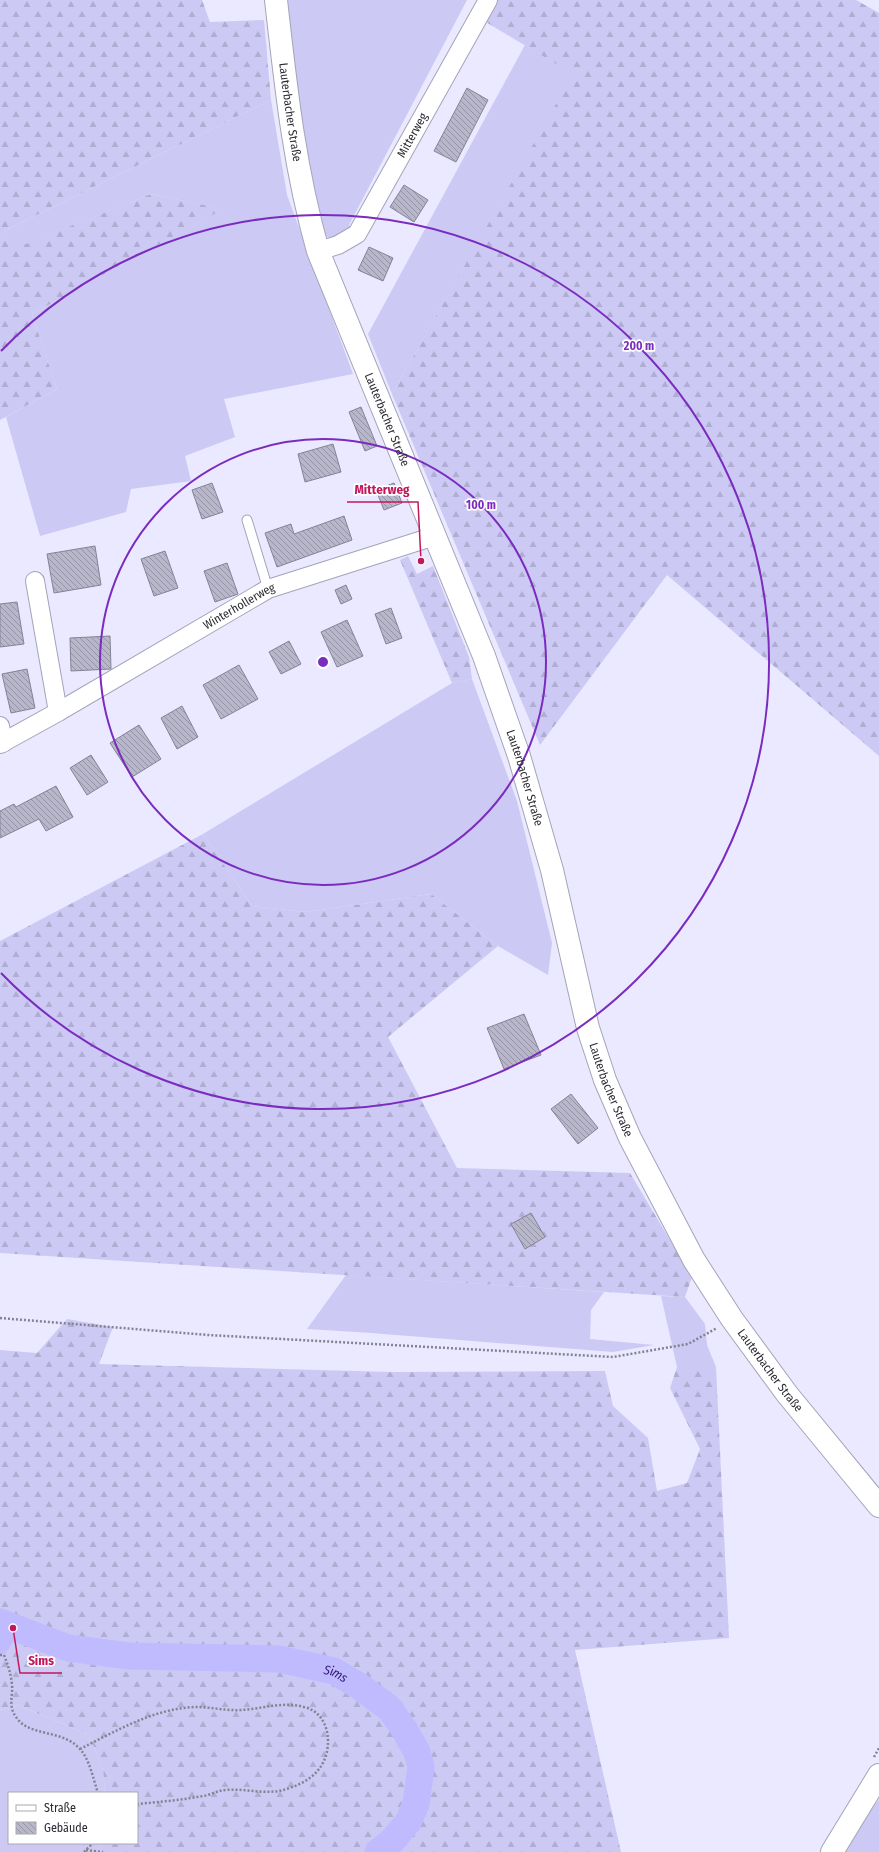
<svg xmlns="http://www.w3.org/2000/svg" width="879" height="1852" font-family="'Fira Sans Condensed',sans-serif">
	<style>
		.grass { fill: #ccc9f5 }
		.forest { fill: url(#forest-firs) }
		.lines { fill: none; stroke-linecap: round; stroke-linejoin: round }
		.canal { stroke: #c0bbfe; stroke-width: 16 }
		.river { stroke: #c0bbfe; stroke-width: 27 }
		.building { fill: url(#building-back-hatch); stroke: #848396 }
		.service-casing { stroke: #a4a4b8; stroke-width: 11 }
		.minor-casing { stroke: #a4a4b8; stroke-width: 20 }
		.tertiary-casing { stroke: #a4a4b8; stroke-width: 24 }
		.secondary-casing { stroke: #a4a4b8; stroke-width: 24 }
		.path { stroke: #838291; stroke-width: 2.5; stroke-dasharray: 2 2; stroke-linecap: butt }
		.service { stroke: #fff; stroke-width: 9 }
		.minor { stroke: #fff; stroke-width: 18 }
		.tertiary { stroke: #fff; stroke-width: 22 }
		.secondary { stroke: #fff; stroke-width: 22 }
		.ring { fill: none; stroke: #7b2cbf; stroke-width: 2 }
		.labels { text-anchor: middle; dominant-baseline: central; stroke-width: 3.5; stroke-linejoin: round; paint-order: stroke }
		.street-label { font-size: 12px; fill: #2b2b33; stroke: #fff }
		.water-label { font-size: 13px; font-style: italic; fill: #341a78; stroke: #fff }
		.centre { fill: #7b2cbf; stroke: #fff; stroke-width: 2 }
		.ring-label { font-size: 12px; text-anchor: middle; font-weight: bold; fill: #7b2cbf; stroke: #fff; stroke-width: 3.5; stroke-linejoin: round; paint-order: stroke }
		.leader { fill: none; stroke: #c2185b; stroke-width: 1.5 }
		.callout-dot { fill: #c2185b; stroke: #fff; stroke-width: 1.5 }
		.callout-label { font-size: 13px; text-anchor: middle; font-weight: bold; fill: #c2185b; stroke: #fff; stroke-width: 3.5; stroke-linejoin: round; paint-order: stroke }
	</style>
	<defs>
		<pattern id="forest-firs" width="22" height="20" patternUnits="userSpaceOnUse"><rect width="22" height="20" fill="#ccc9f5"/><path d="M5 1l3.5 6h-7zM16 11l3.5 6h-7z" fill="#afadd2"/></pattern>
		<pattern id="building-back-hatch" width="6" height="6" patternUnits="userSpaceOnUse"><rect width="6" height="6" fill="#b7b6cb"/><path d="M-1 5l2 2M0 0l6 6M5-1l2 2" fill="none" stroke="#9594a5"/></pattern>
	</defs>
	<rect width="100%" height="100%" fill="#eae9ff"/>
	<path class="grass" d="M 286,0 L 467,0 L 349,225 L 352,230 L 339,240 L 327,237 L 320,228 L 308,167 Z
		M 525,45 L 574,74 L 392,394 L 368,334 Z
		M 271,100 L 287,195 L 353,374 L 224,399 L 235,437 L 185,456 L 191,481 L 131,489 L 126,512 L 40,536 L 6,417 L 57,389 L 32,314 L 222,209 L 151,194 L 10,251 L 4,231 Z
		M 472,679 L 517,801 L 552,943 L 548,975 L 498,946 L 431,894 L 306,912 L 252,906 L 203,834 L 452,683 Z
		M 346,1275 L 604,1292 L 591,1310 L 590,1339 L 654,1345 L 613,1352 L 371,1333 L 307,1329 Z
		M 661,1296 L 685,1297 L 705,1324 L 707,1345 L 716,1367 L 677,1367 Z
		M 18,1705 L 89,1735 L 103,1770 L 105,1793 L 9,1793 L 9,1843 L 101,1843 L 97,1852 L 0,1852 L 0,1710 Z
		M 879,1800 L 879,1852 L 844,1852 L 876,1803 Z"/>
	<path class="forest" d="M 0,0 L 202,0 L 210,22 L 264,20 L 271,100 L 4,231 L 11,250 L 151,194 L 223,209 L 32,314 L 57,389 L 0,420 Z
		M 496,0 L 856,0 L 879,13 L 879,756 L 667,575 L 540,745 L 392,394 L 573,74 L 484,21 Z
		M 408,556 L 417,574 L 433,566 L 469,657 L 472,679 L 452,683 L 400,560 Z
		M 203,834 L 252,906 L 306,912 L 431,894 L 498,946 L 388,1037 L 457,1168 L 630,1173 L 692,1277 L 685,1297 L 0,1253 L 0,941 Z
		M 67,1319 L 113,1327 L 99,1364 L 392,1372 L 605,1371 L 613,1406 L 648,1438 L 657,1491 L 687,1483 L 700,1449 L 670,1388 L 677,1367 L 716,1367 L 729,1638 L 575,1650 L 621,1852 L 97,1852 L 101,1843 L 137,1843 L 137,1793 L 105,1793 L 103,1770 L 89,1735 L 18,1705 L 0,1710 L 0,1350 L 37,1353 Z"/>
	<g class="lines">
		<path class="canal" d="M 0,1647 L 13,1628"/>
		<path class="river" id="s1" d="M 0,1622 L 68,1648 L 129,1656 L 279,1659 L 334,1671 L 359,1686 L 389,1708 L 404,1729 L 417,1752 L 421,1767 L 416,1804 L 408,1822 L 392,1841 L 378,1852"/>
	</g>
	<path class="building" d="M 467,88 L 488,100 L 456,162 L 434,151 Z
		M 404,185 L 428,200 L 414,222 L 390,207 Z
		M 369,247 L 393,258 L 383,281 L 358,270 Z
		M 361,407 L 377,446 L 365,451 L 349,412 Z
		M 333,444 L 341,472 L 305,482 L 298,454 Z
		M 212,483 L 223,512 L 202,519 L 192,490 Z
		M 394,483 L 402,503 L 384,510 L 376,490 Z
		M 344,516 L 352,540 L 277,567 L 265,533 L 291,524 L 294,534 Z
		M 95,546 L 101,585 L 54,593 L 47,554 Z
		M 165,551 L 178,588 L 154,596 L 141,559 Z
		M 227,563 L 238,594 L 215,602 L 204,571 Z
		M 346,585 L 352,599 L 341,604 L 335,590 Z
		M 17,602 L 24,644 L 0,647 L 0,604 Z
		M 391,608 L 402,638 L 386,644 L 375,614 Z
		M 347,620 L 363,656 L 337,667 L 321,632 Z
		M 110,636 L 111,669 L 71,671 L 70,638 Z
		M 289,641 L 301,664 L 281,674 L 269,652 Z
		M 239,665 L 258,699 L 221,719 L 203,685 Z
		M 27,669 L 35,708 L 11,713 L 2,674 Z
		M 182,706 L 198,737 L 177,749 L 161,718 Z
		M 139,725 L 161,759 L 132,777 L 110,743 Z
		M 91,755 L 108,782 L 87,795 L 70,768 Z
		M 56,786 L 73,817 L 46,831 L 39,819 L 0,838 L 0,811 L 14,804 L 16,807 Z
		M 524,1014 L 541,1055 L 504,1069 L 487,1028 Z
		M 571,1094 L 598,1128 L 578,1144 L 551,1109 Z
		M 531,1213 L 545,1237 L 525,1249 L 511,1224 Z"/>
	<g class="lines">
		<defs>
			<path id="service" d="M 247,520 L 268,589"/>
			<g id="minor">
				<path id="s2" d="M 318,251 L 338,245 L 357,234 L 488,0"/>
				<path d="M 35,581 L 58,712"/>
				<path d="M 0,726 L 3,743"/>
				<path id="s3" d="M 0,744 L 58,712 L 268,589 L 435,536"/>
			</g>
			<g id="tertiary">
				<path id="s4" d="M 276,0 C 286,88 294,166 318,251 L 484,656 L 519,756 L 552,870 L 588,1028 L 605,1080 L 630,1138 L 694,1260 L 732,1319 L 787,1394 L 879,1506"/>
			</g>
			<path id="secondary" d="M 832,1852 L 879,1775"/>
		</defs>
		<use href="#service" class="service-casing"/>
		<use href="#minor" class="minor-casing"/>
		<use href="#tertiary" class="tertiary-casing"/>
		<use href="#secondary" class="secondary-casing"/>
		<path class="path" d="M 0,1318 L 208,1335 L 613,1357 L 688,1344 L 717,1328
			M 0,1655 L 4,1655 C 8,1665 11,1674 12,1685 C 13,1696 8,1706 16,1717 C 29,1737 61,1729 79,1748 C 90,1759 93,1779 98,1793
			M 80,1749 C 116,1731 155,1708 196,1707 C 211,1707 226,1711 241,1710 C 262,1709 283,1701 304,1707 C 331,1713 334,1750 319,1769 C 311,1780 295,1787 283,1790 C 264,1795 245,1788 226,1790 C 218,1790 211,1795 203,1796 C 181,1800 159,1802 137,1804
			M 874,1757 L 879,1748
			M 86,1850 L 103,1852
			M 84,1852 L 93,1843"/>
		<use href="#service" class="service"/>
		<use href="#minor" class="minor"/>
		<use href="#tertiary" class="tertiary"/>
		<use href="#secondary" class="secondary"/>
	</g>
	<g class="ring">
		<circle cx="323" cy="662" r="223"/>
		<path d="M1 351A447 447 0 1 1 1 973"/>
	</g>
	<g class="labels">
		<g class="street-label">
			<text stroke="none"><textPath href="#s4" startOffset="113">Lauterbacher Straße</textPath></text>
			<text stroke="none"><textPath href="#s2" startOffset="156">Mitterweg</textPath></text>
			<text stroke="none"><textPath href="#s4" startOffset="437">Lauterbacher Straße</textPath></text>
			<text stroke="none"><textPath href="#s3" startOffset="276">Winterhollerweg</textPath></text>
			<text stroke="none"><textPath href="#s4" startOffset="821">Lauterbacher Straße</textPath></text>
			<text stroke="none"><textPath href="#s4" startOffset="1145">Lauterbacher Straße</textPath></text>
			<text stroke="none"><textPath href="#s4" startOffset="1469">Lauterbacher Straße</textPath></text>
		</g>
		<g class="water-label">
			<text stroke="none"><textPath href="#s1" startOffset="343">Sims</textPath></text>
		</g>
	</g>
	<circle cx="323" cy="662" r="6" class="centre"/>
	<g class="ring-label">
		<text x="639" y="350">200 m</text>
		<text x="481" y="509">100 m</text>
	</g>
	<path class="leader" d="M421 561L418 502H347M13 1628L20 1673H62"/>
	<g class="callout-dot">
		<circle cx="421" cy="561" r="4"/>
		<circle cx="13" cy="1628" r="4"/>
	</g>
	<g class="callout-label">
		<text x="382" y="494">Mitterweg</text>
		<text x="41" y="1665">Sims</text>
	</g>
	<rect x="8" y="1792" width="130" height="52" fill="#ffffff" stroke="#aaaaad"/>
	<rect x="16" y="1805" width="20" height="6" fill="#ffffff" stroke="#aaaaad"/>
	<text x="44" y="1812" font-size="12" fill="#2b2b33">Straße</text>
	<rect x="16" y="1822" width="20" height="12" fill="url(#building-back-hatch)" stroke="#aaaaad"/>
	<text x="44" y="1832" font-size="12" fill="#2b2b33">Gebäude</text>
</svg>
